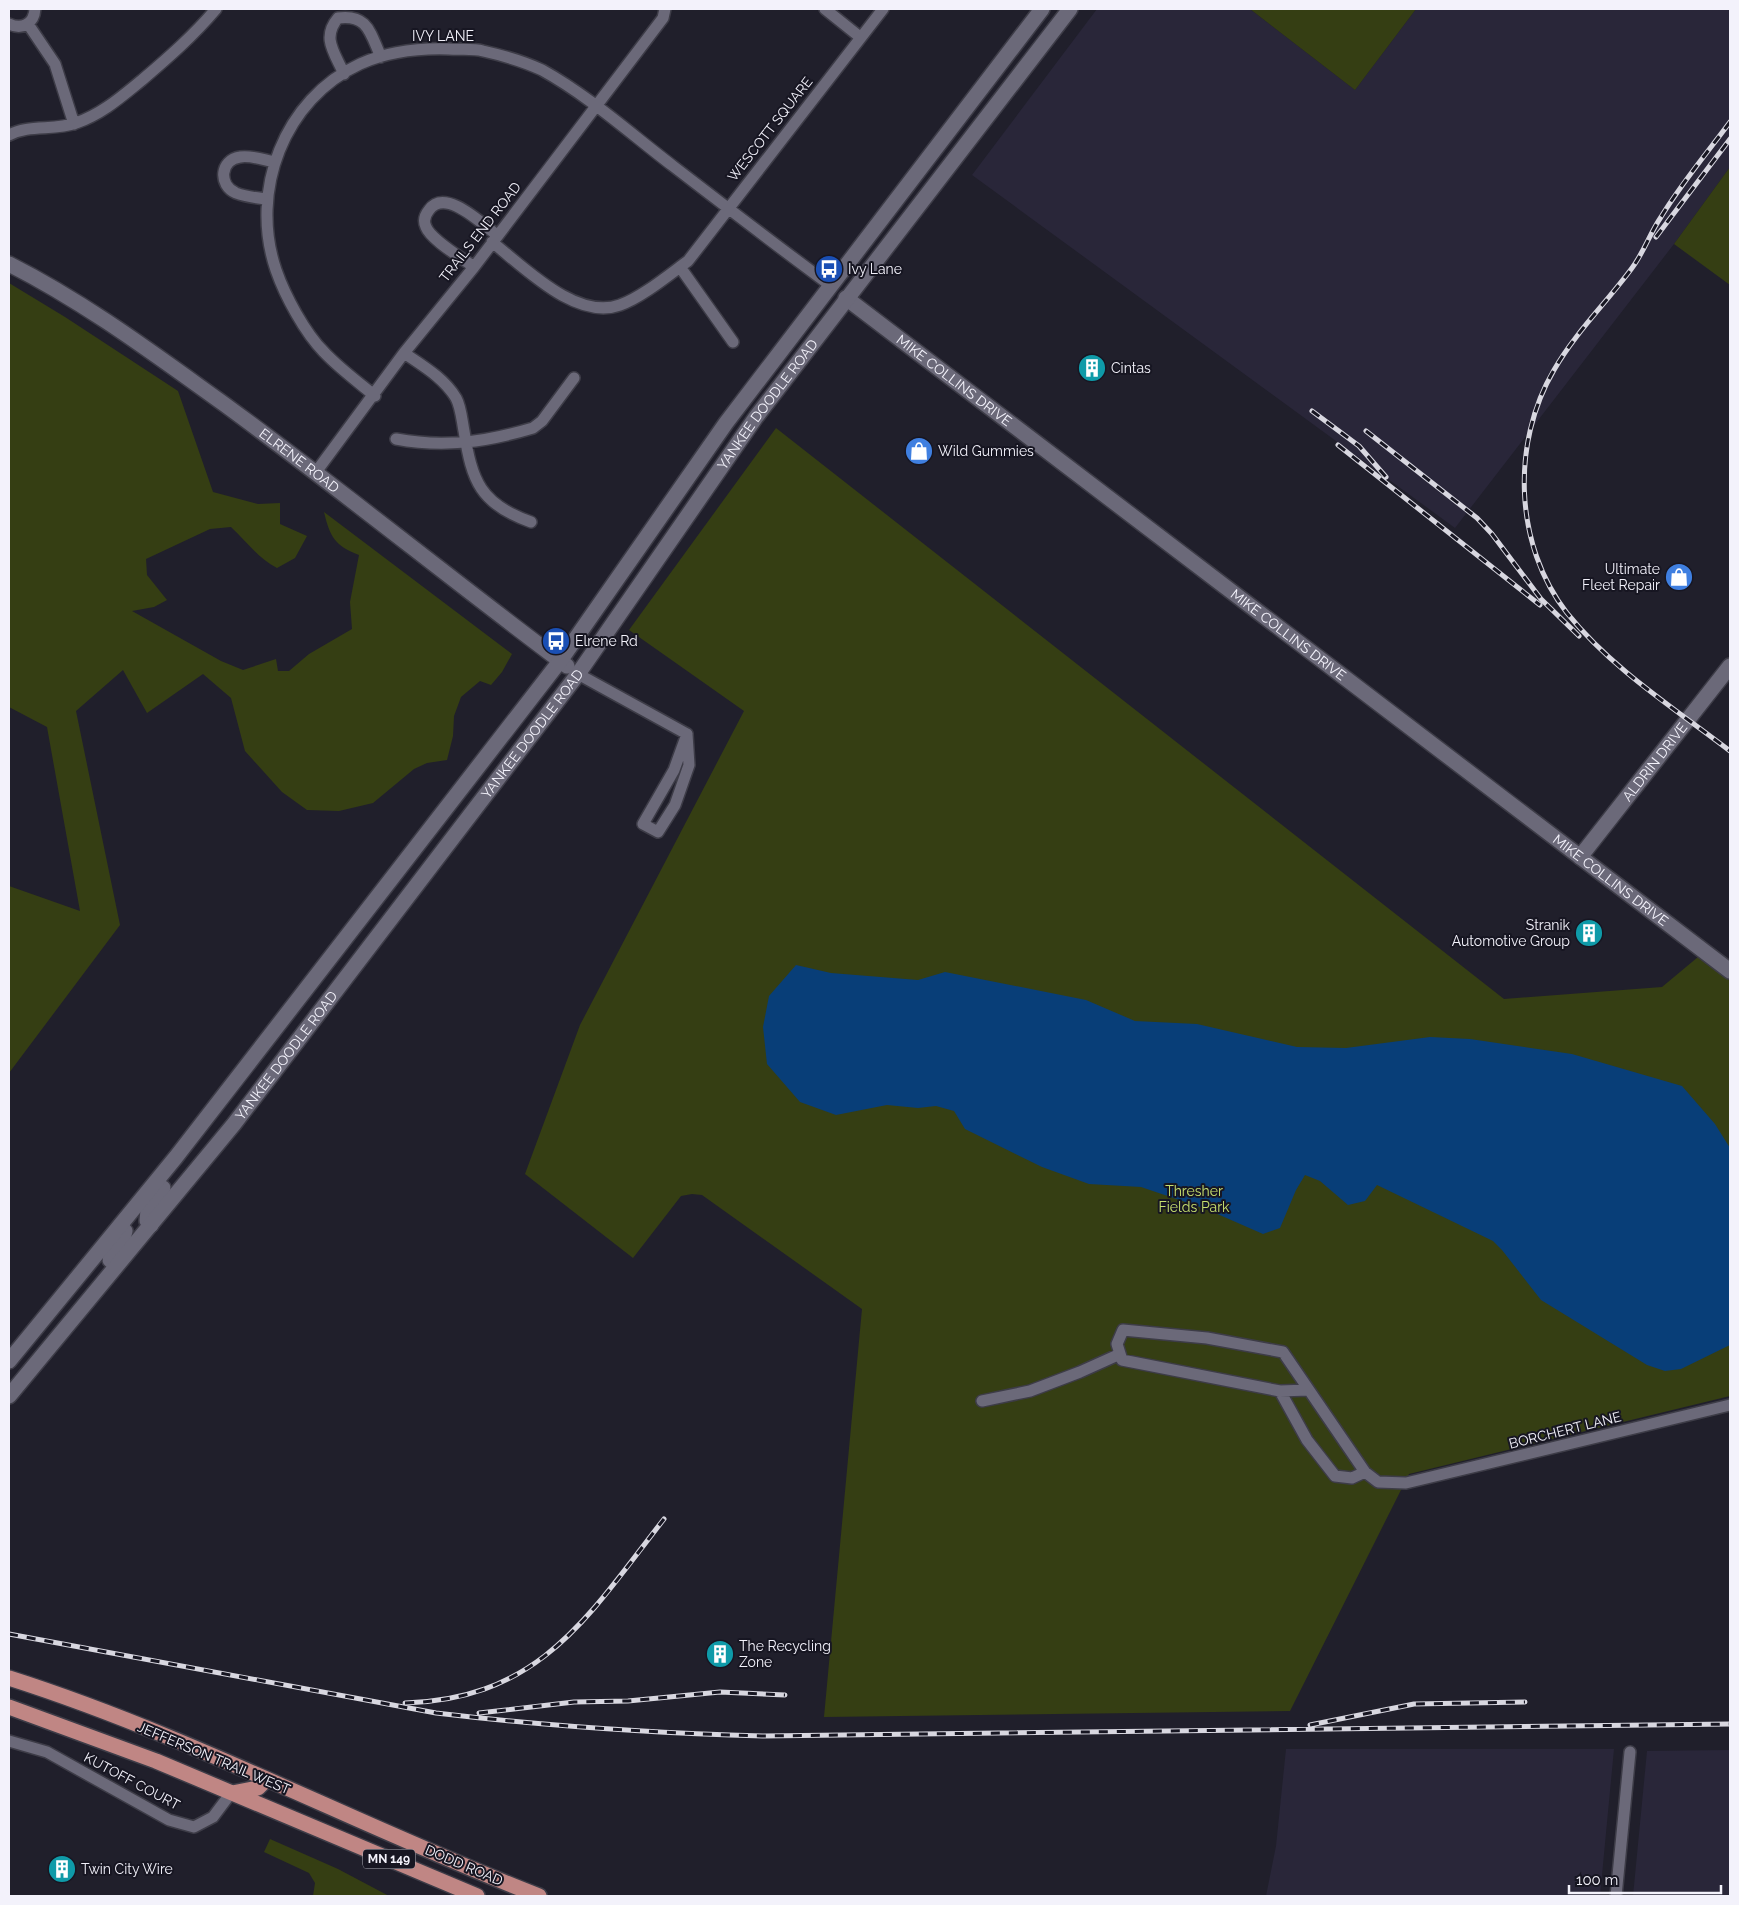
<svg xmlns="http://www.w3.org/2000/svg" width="1739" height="1905" font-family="Raleway,sans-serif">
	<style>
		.built { fill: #292639 }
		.green { fill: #353e13 }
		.water { fill: #083e78 }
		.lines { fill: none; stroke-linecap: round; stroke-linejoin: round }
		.street-casing { stroke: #3d3c47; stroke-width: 14 }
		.secondary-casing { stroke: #3d3c47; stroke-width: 18 }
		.primary-casing { stroke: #3d3c47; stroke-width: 18 }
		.street { stroke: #6b6979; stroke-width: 11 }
		.secondary { stroke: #6b6979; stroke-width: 15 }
		.primary { stroke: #c08684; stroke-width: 15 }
		.rail-casing { stroke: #d8d7e0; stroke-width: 5 }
		.rail { stroke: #171622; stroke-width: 3; stroke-dasharray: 9; stroke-linecap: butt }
		.labels { text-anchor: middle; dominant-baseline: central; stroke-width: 4; stroke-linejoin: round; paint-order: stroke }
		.shield { fill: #171622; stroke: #b1b0ba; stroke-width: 1 }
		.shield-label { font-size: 12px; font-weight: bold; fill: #f3f2fb }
		.street-label { font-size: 14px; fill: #f3f2fb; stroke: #171622 }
		.poi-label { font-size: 14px; fill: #f3f2fb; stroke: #171622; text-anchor: start }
		.park-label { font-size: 14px; fill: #c7e06f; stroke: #171622 }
	</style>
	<rect width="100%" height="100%" fill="#201f2b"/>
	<path class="built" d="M 1097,9 L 1250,9 L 1355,90 L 1416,9 L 1730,9 L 1730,167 L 1674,244 L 1455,528 L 972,175 Z
		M 1286,1749 L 1614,1749 L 1600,1896 L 1266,1896 L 1276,1846 Z
		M 1730,1750 L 1730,1896 L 1633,1896 L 1647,1751 Z"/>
	<path class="green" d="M 1250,9 L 1416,9 L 1355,90 Z
		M 1730,167 L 1730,285 L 1674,244 Z
		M 9,283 L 65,317 L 178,391 L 213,492 L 258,504 L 280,503 L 280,524 L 307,536 L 295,558 L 277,568 C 258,558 247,542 231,527 L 210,529 L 146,559 L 147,575 L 167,600 L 154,607 L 132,611 L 221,661 L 243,670 L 276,659 L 278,671 L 289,671 L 309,654 L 352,629 L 350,602 L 359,555 C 335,546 330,537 324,512 L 512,654 L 502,672 L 491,685 L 480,681 L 461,697 L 454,716 L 453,736 L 447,760 L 427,763 L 414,769 L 373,803 L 339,811 L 307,810 L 282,792 L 245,751 L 231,698 L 203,674 L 147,713 L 123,670 L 76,711 L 120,925 L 9,1073 L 9,886 L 80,911 L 47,727 L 9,707 Z
		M 776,428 L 1504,999 L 1662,987 L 1698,957 L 1730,981 L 1730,1396 L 1409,1474 L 1290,1711 L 824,1717 L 862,1309 L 702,1195 L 692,1194 L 681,1196 L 633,1258 L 525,1174 L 580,1025 L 744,711 L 629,630 Z
		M 270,1839 L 338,1869 L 389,1896 L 313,1896 L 315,1883 L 309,1873 L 264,1852 Z"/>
	<path class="water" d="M 796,965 L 831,973 L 918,980 L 945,972 L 1086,1000 L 1135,1021 L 1197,1024 L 1297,1047 L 1346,1048 L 1430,1037 L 1470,1039 L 1572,1054 L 1682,1086 L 1715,1124 L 1730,1148 L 1730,1345 L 1681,1369 L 1665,1371 L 1647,1365 L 1541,1300 L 1502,1250 L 1493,1241 L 1377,1185 L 1365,1201 L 1348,1205 L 1320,1181 L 1305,1175 L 1296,1190 L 1280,1228 L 1263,1234 L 1206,1209 L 1141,1187 L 1089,1184 L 1042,1167 L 965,1129 L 954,1111 L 936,1106 L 918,1108 L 887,1105 L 836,1115 L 800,1102 L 767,1064 L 763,1027 L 769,996 Z"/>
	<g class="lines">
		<defs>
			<path id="street" d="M 825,9 L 860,37
				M 9,24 C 22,30 34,24 35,9
				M 28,24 L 55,64 L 74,124
				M 344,74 C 335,53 321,38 338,18 C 368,14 370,33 381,57
				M 9,135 C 29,124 54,131 76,123 C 102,114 121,97 142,80 C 169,57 193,36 216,9
				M 267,199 C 257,198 246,197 236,193 C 218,185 220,160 240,157 C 251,155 264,160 275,162
				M 492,242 C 524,267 576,321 620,305 C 641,298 670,274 688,261 L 883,9
				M 474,267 C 462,258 431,240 426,227 C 423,221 425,215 429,210 C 445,187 482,224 497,235
				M 680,267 L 733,342
				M 404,353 C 423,366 444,378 456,398 C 461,407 462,421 464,431 C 472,481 480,504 531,522
				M 375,396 C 358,382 339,368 324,352 C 305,333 285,296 276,270 C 249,191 284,99 360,64 C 389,51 419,48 449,49 C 460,50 472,48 483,51 C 501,55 525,62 542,70 C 589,96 631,134 673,166 C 725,206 777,246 830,285
				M 396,439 C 444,448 486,442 533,428 L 542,421 L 574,378
				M 316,472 L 404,353 L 474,267 L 663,18 L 665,9
				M 578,674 L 687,734 L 674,770 L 643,824 L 658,832 L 675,805 L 689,765 L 687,734
				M 1308,1390 L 1280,1391 L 1122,1360 L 1117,1344 L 1123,1330 L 1207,1338 L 1283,1352 L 1365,1472 L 1378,1482 L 1406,1483 L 1730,1405
				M 1280,1391 L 1307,1440 L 1335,1476 L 1352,1478 L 1365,1472
				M 982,1401 L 1030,1391 L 1080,1372 L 1120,1354
				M 9,1741 L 47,1752 L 169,1820 L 194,1827 L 213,1817 L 231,1793
				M 1616,1896 L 1630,1752"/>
			<g id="secondary">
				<path id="s1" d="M 9,264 C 86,303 154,354 224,404 C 340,489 452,580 567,666"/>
				<path id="s2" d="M 846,298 L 1730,971"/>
				<path id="s3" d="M 1580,857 L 1730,666"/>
				<path d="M 151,1225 L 147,1221 L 148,1210 L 163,1188"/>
				<path d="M 110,1260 L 122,1242 L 125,1231 L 120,1226"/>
				<path d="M 9,1361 L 176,1157 L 560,661 L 726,423 L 1042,9"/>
				<path id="s4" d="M 9,1396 L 234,1124 L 578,674 L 756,417 L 1070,9"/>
			</g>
			<path id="primary" d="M 9,1678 C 191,1736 361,1827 539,1896
				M 9,1707 L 156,1761 L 477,1896
				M 232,1793 L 258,1788 L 266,1780"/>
		</defs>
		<use href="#street" class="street-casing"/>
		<use href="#secondary" class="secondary-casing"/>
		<use href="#primary" class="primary-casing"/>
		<use href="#street" class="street"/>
		<use href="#secondary" class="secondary"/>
		<use href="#primary" class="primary"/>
		<defs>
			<path id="rail" d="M 1730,122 C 1707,153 1681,184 1661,217 C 1650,233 1644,252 1632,268 C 1607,302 1575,333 1554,370 C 1511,443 1514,545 1567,613 C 1612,669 1674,708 1730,751
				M 1656,237 L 1730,139
				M 1312,411 L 1359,446 L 1386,477
				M 1366,431 L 1477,518 L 1492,534 L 1541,599 L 1579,636
				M 1338,445 L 1540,605
				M 9,1634 L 436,1713 C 545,1726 654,1733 763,1736 L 1730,1724
				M 405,1703 C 541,1699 589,1615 664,1519
				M 479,1713 L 574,1702 L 628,1701 L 720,1692 L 785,1695
				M 1310,1725 L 1414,1704 L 1525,1702"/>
		</defs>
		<use href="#rail" class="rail-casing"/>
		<use href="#rail" class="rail"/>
	</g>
	<defs>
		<symbol id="bus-disc" viewBox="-11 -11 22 22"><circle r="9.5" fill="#1a4fb4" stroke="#171622"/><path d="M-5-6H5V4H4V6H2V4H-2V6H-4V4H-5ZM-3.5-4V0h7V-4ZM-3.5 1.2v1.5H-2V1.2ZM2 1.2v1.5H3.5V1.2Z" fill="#fff"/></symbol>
		<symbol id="building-disc" viewBox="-11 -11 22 22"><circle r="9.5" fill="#0f9aa8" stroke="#171622"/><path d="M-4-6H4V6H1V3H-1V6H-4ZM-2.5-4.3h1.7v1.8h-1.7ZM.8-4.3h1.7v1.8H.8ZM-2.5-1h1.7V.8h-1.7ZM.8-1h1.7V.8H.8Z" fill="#fff"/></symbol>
		<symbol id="shop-disc" viewBox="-11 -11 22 22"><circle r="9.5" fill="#3f7fe0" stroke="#171622"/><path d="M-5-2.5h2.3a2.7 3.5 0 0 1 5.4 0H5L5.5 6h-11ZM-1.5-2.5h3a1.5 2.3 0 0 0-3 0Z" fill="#fff"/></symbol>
	</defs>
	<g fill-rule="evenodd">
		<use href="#bus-disc" x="813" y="253" width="32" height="32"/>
		<use href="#building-disc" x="1076" y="352" width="32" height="32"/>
		<use href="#shop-disc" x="903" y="435" width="32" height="32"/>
		<use href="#shop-disc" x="1663" y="561" width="32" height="32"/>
		<use href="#bus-disc" x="540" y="625" width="32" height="32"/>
		<use href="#building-disc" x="1573" y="917" width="32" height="32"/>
		<use href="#building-disc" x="704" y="1638" width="32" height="32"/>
		<use href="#building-disc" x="46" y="1853" width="32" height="32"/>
	</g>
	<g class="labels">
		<rect class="shield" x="363" y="1849.5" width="52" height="19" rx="4"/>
		<g class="shield-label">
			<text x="389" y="1859">MN 149</text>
		</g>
		<g class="street-label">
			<text x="443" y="36">IVY LANE</text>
			<text transform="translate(770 129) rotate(-52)">WESCOTT SQUARE</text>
			<text transform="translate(480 232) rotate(-52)">TRAILS END ROAD</text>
			<text stroke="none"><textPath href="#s2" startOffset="136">MIKE COLLINS DRIVE</textPath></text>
			<text stroke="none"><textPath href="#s4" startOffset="1249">YANKEE DOODLE ROAD</textPath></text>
			<text stroke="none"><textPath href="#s1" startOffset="351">ELRENE ROAD</textPath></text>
			<text stroke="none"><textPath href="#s2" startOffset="556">MIKE COLLINS DRIVE</textPath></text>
			<text stroke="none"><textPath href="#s4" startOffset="844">YANKEE DOODLE ROAD</textPath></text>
			<text stroke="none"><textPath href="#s3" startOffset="121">ALDRIN DRIVE</textPath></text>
			<text stroke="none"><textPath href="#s2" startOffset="961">MIKE COLLINS DRIVE</textPath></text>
			<text stroke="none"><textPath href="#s4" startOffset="439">YANKEE DOODLE ROAD</textPath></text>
			<text transform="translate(1565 1430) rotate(-14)">BORCHERT LANE</text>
			<text transform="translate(214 1758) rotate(23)">JEFFERSON TRAIL WEST</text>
			<text transform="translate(132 1781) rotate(28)">KUTOFF COURT</text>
			<text transform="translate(464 1865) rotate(23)">DODD ROAD</text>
		</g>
		<g class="poi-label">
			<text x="848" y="269">Ivy Lane</text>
			<text x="1111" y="368">Cintas</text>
			<text x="938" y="451">Wild Gummies</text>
			<text x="1660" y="569" text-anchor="end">Ultimate<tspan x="1660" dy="16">Fleet Repair</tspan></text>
			<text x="575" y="641">Elrene Rd</text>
			<text x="1570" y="925" text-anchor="end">Stranik<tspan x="1570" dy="16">Automotive Group</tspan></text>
			<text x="739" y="1646">The Recycling<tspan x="739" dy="16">Zone</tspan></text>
			<text x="81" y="1869">Twin City Wire</text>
		</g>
		<g class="park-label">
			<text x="1194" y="1191">Thresher<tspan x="1194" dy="16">Fields Park</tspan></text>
		</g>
	</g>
	<rect width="1739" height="1905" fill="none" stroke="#f3f2fb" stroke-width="20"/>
	<path d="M1569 1885v8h152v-8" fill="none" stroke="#f3f2fb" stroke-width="2.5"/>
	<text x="1576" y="1885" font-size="15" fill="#f3f2fb" stroke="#171622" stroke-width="4" paint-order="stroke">100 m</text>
</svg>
